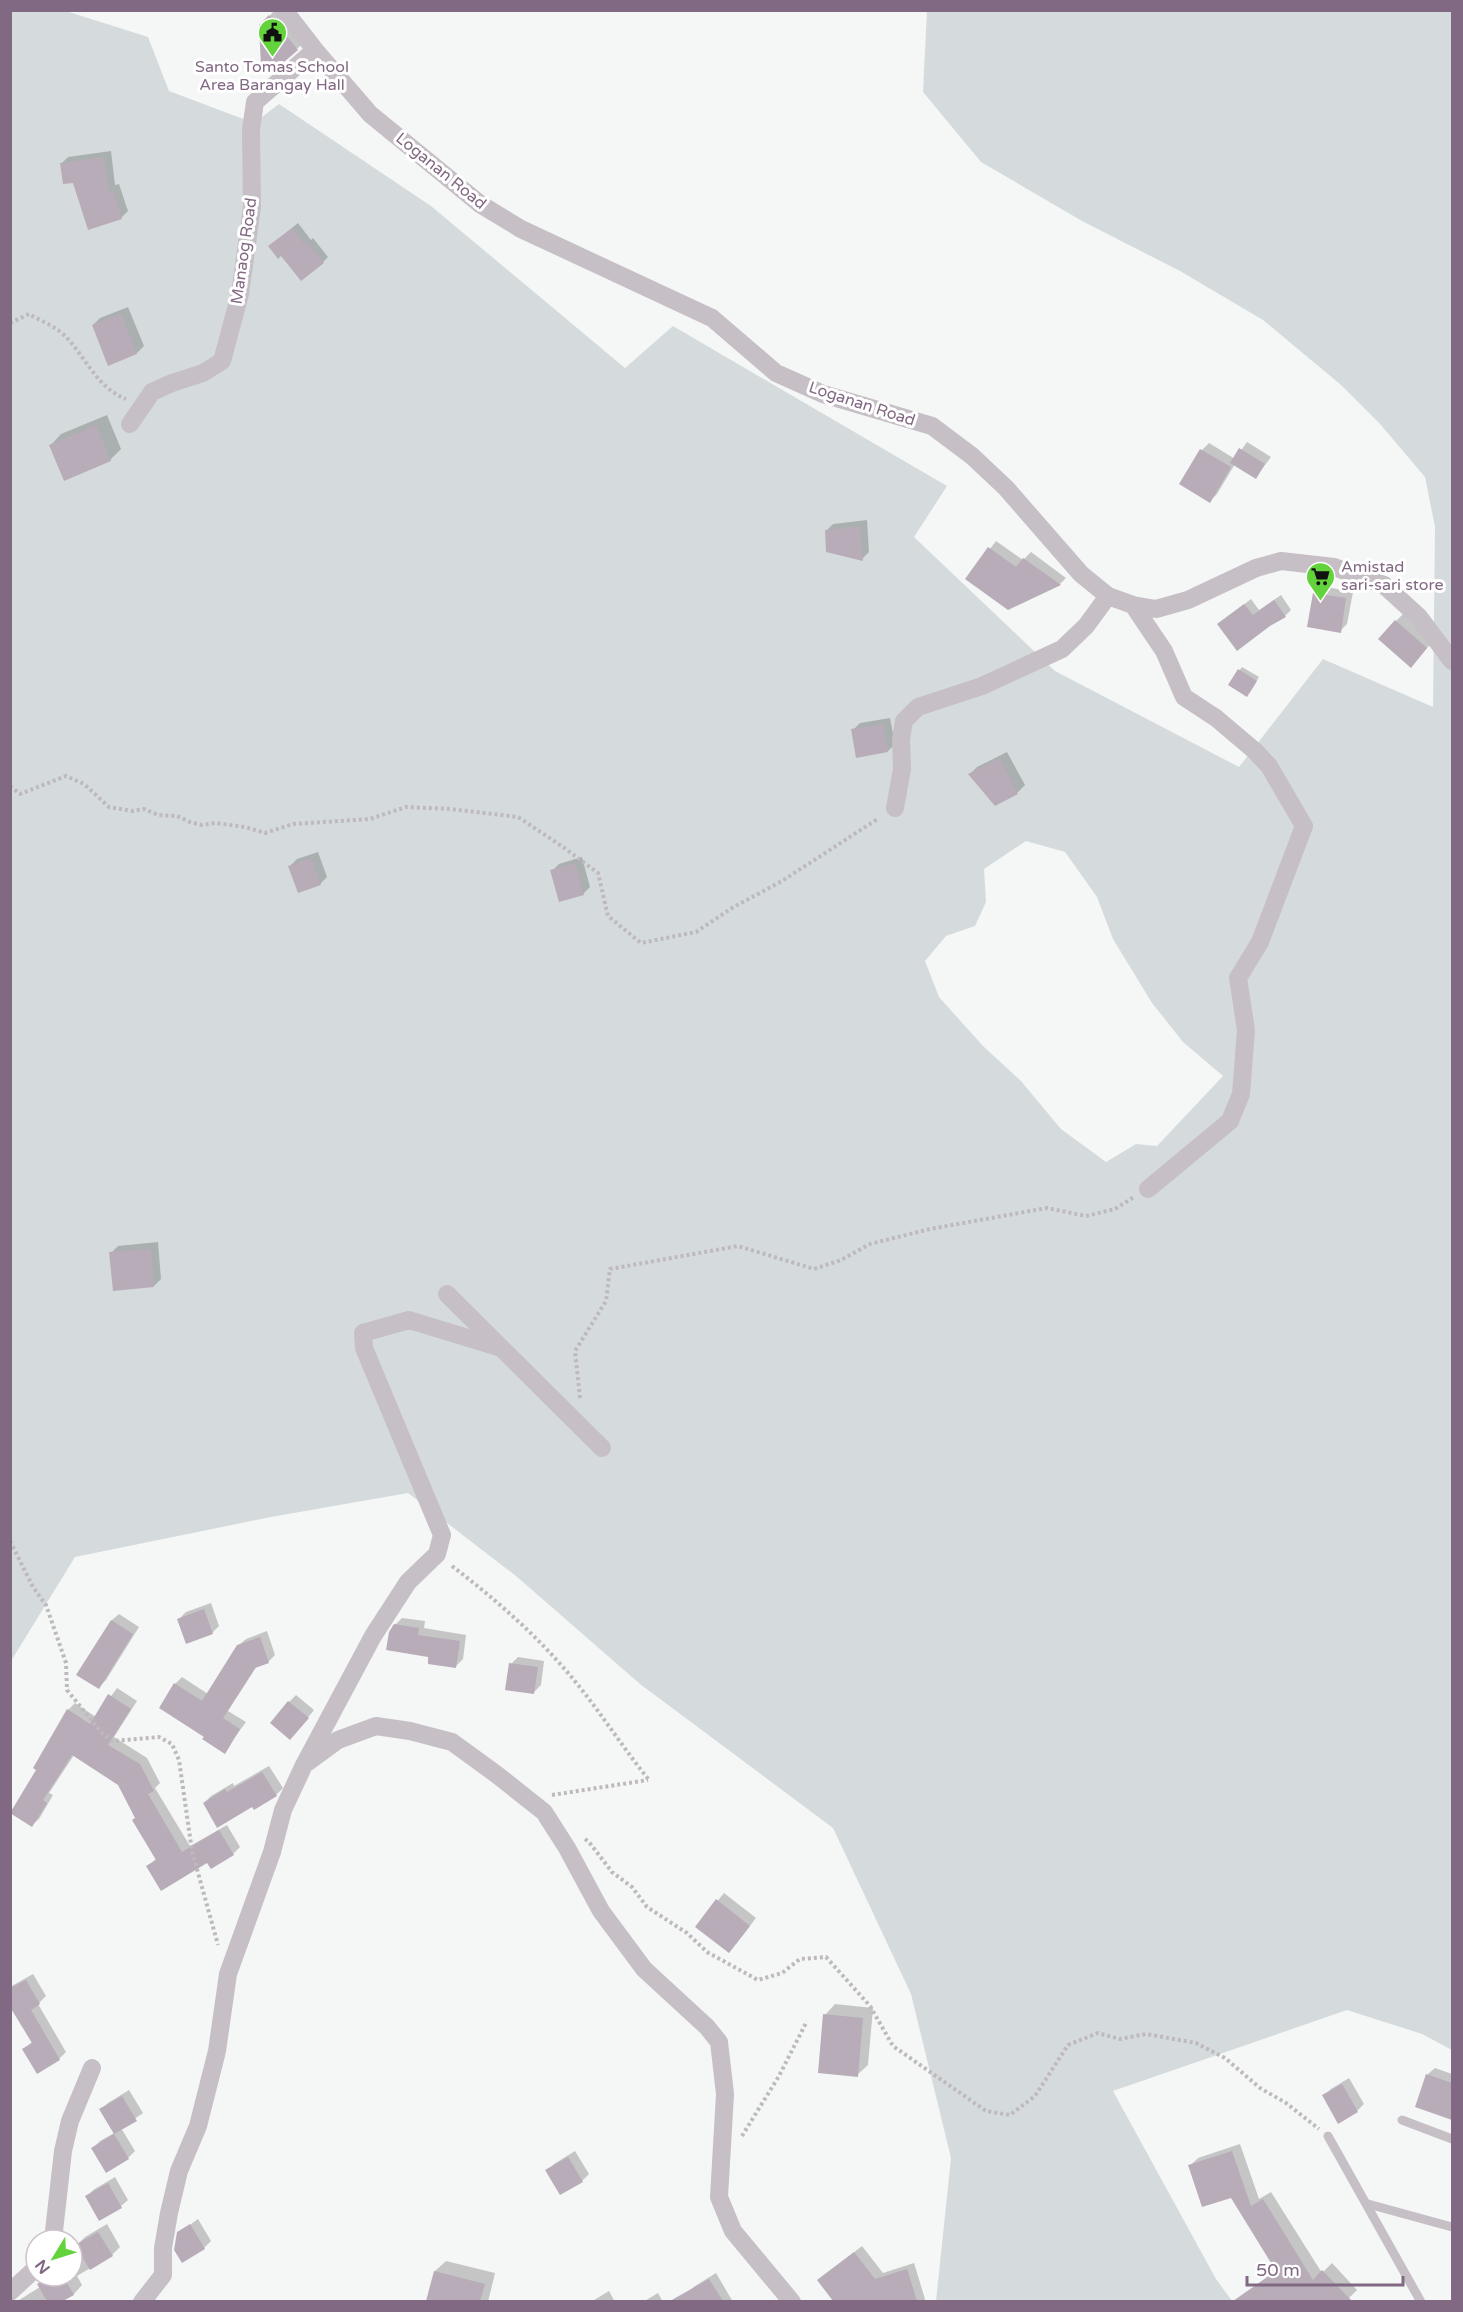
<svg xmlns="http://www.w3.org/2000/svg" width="1463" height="2312" font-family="'Varela Round',sans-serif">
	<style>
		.green { fill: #d5dbdc; fill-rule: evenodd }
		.shadow { fill: #0003 }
		.building { fill: #b7acb8 }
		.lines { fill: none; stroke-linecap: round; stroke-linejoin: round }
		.path { stroke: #beb9be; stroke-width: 4; stroke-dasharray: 3 3; stroke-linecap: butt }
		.lane { stroke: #c6bfc6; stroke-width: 9 }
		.street { stroke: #c6bfc6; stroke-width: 18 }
		.labels { text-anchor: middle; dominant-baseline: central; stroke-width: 6; stroke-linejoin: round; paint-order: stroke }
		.poi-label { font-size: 16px; fill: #826983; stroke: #fff }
		.street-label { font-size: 16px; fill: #826983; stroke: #fff }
	</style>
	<rect width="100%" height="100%" fill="#f5f7f6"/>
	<path class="green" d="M 11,11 L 66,11 L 148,37 L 169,91 L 254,123 L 279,104 L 431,206 L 625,368 L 673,326 L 947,486 L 914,537 L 1055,671 L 1239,767 L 1323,659 L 1433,707 L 1435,527 L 1425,477 L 1380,424 L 1341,385 L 1263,320 L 1180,271 L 1082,221 L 981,162 L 923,92 L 927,11 L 1452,11 L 1452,2050 L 1422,2034 L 1347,2010 L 1113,2091 L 1216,2279 L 1232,2301 L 936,2301 L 951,2158 L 911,1994 L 833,1828 L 640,1684 L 516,1576 L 408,1493 L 271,1517 L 75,1557 L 11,1661 ZM 1026,841 L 1065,852 L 1097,897 L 1113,939 L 1152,1003 L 1183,1042 L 1223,1076 L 1157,1146 L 1136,1144 L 1106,1162 L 1061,1129 L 1021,1081 L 983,1046 L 939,997 L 925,961 L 946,936 L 975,926 L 986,902 L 984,869 Z"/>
	<path class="shadow" d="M 275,10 L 304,42 L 297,49 L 261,25 Z
		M 111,151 L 115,185 L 119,184 L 128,211 L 121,218 L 74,181 L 61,164 L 68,157 Z
		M 298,223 L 311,240 L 313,238 L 328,257 L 323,262 L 276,241 Z
		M 128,307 L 144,346 L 137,353 L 93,325 L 100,318 Z
		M 107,415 L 121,449 L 110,460 L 65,479 L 51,445 L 61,434 Z
		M 1247,442 L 1271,457 L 1256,477 L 1235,464 L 1217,494 L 1210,501 L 1181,484 L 1202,450 L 1209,443 L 1235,459 Z
		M 867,520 L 869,552 L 862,559 L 826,531 L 833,524 Z
		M 996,541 L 1023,560 L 1031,552 L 1066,578 L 1060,584 L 967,579 Z
		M 1321,586 L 1353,592 L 1347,624 L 1340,631 L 1314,593 Z
		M 1281,595 L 1291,610 L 1285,616 L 1225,619 L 1251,599 L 1259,610 Z
		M 1403,614 L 1433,641 L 1418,659 L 1396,621 Z
		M 1242,667 L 1259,677 L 1250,692 L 1230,684 Z
		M 890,718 L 895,744 L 888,751 L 853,730 L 860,723 Z
		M 1007,752 L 1025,785 L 1018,792 L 995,804 L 970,774 L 977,767 Z
		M 318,852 L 327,877 L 320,884 L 290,866 L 297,859 Z
		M 582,857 L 590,887 L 583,894 L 552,871 L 559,864 Z
		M 158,1242 L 161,1279 L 154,1286 L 111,1253 L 118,1246 Z
		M 211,1603 L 219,1626 L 212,1633 L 179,1619 L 186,1612 Z
		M 119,1614 L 139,1627 L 106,1680 L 99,1687 L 78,1675 L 112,1620 Z
		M 402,1618 L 425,1621 L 424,1628 L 466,1635 L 463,1659 L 456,1666 L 430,1655 L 395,1625 Z
		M 267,1631 L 275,1655 L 268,1662 L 257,1666 L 228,1711 L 246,1722 L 224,1752 L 206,1736 L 175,1684 L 182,1677 L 208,1694 L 238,1646 L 246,1639 Z
		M 518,1657 L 544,1661 L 541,1685 L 534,1692 L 511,1664 Z
		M 117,1688 L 137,1701 L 114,1737 L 147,1758 L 160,1783 L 155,1788 L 190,1846 L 227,1825 L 240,1847 L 233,1854 L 208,1861 L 148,1866 L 157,1858 L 119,1784 L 74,1755 L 49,1793 L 53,1795 L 39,1819 L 32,1825 L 38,1770 L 68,1710 L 75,1703 L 96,1717 Z
		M 296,1695 L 314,1710 L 297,1731 L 289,1702 Z
		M 269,1766 L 283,1788 L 276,1795 L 253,1805 L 204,1803 L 211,1796 L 233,1783 L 234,1786 Z
		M 724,1893 L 756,1918 L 736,1944 L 697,1926 Z
		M 33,1974 L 46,1996 L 38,2004 L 66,2052 L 59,2059 L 24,2049 L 33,2041 L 10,2004 L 10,1987 Z
		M 835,2004 L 873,2008 L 868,2065 L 857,2075 L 825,2015 Z
		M 1435,2068 L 1452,2074 L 1452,2119 L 1417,2106 L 1428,2074 Z
		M 1349,2078 L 1364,2104 L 1357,2111 L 1324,2096 L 1331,2089 Z
		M 129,2090 L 143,2113 L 121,2128 L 135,2151 L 128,2158 L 93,2148 L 100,2141 L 114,2133 L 101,2110 L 108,2103 Z
		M 1240,2144 L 1259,2199 L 1271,2192 L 1322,2273 L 1332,2263 L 1357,2290 L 1345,2302 L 1319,2302 L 1311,2294 L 1300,2302 L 1253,2302 L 1247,2293 L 1277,2269 L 1231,2196 L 1190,2166 L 1198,2158 Z
		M 575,2151 L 589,2174 L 582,2181 L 547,2171 L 554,2164 Z
		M 115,2177 L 128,2200 L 121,2206 L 100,2219 L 87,2197 L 93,2190 Z
		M 198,2219 L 211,2241 L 204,2248 L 179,2233 Z
		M 107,2224 L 120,2247 L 112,2255 L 77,2276 L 82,2285 L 74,2294 L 60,2302 L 16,2302 L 40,2287 L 39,2284 L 46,2276 L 72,2276 L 72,2261 L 82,2254 L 77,2245 L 85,2237 Z
		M 862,2246 L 883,2273 L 914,2263 L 925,2299 L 923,2302 L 835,2302 L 819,2280 Z
		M 446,2261 L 495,2273 L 488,2302 L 428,2302 L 435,2271 Z
		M 716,2273 L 733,2302 L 693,2302 L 688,2292 L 695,2286 Z
		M 609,2291 L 615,2302 L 591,2302 Z
		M 658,2293 L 663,2302 L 643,2302 Z"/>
	<path class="building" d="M 269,15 L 298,50 L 269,75 L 261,66 L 259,25 Z
		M 104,157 L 109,191 L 113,190 L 122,219 L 88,230 L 73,183 L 63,184 L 60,163 Z
		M 292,228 L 304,244 L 307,242 L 324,263 L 301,281 L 281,256 L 278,259 L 268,246 Z
		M 121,313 L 137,354 L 108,366 L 92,325 Z
		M 96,425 L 111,461 L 64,481 L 49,445 Z
		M 1239,448 L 1265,464 L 1256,479 L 1230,463 Z
		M 1200,449 L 1231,467 L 1210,503 L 1179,484 Z
		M 860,526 L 863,561 L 826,552 L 825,530 Z
		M 988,547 L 1016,567 L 1023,558 L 1061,585 L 1008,610 L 965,579 Z
		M 1313,593 L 1346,598 L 1341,633 L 1307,627 Z
		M 1274,600 L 1286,617 L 1270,626 L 1237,651 L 1217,624 L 1244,604 L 1253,615 Z
		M 1395,620 L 1427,648 L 1411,668 L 1378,639 Z
		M 1238,669 L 1257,681 L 1247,697 L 1228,685 Z
		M 883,724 L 888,752 L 856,758 L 851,729 Z
		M 1000,758 L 1018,794 L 995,806 L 968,774 Z
		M 311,858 L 321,885 L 298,893 L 288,866 Z
		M 575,863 L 584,895 L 559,902 L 550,870 Z
		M 151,1249 L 154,1287 L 113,1291 L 109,1252 Z
		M 204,1609 L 213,1634 L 186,1644 L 177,1619 Z
		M 111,1620 L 133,1634 L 99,1689 L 76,1675 Z
		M 394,1624 L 419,1628 L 418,1635 L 460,1641 L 456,1668 L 428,1664 L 428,1657 L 386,1650 L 389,1632 Z
		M 260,1637 L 269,1663 L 255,1668 L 223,1718 L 240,1729 L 225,1754 L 202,1739 L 204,1737 L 159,1708 L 174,1683 L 202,1701 L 237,1645 Z
		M 509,1663 L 538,1667 L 534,1694 L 505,1690 Z
		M 108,1694 L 131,1709 L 108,1745 L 140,1764 L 154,1791 L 148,1794 L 182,1852 L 219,1830 L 234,1855 L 211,1869 L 207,1863 L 161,1891 L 146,1866 L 156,1860 L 132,1820 L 135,1818 L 118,1785 L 72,1755 L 43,1800 L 47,1803 L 32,1827 L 10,1813 L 36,1770 L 33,1768 L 67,1709 L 90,1724 Z
		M 288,1701 L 309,1718 L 290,1740 L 270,1723 Z
		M 262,1772 L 277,1796 L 254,1810 L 252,1807 L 217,1828 L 203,1803 L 225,1789 L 227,1792 Z
		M 716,1899 L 750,1926 L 729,1953 L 695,1927 Z
		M 26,1980 L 40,2004 L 31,2010 L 60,2060 L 37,2074 L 22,2049 L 32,2043 L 10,2007 L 10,1988 Z
		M 823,2014 L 863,2018 L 858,2077 L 818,2073 Z
		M 1426,2074 L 1452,2083 L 1452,2120 L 1415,2107 Z
		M 1342,2084 L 1358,2112 L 1338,2124 L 1322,2095 Z
		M 122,2096 L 137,2121 L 114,2134 L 99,2109 Z
		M 114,2134 L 129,2159 L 106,2173 L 91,2148 Z
		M 1232,2151 L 1251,2206 L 1263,2199 L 1313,2280 L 1322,2270 L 1352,2301 L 1233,2301 L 1276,2271 L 1231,2198 L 1202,2207 L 1188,2165 Z
		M 568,2157 L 583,2182 L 560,2195 L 545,2170 Z
		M 108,2183 L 122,2208 L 99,2221 L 85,2196 Z
		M 190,2224 L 205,2249 L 182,2263 L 174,2250 L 177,2232 Z
		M 98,2232 L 113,2256 L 90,2270 L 75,2245 Z
		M 854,2252 L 875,2279 L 907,2269 L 917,2301 L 833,2301 L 817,2280 Z
		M 434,2271 L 485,2284 L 480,2301 L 426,2301 Z
		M 50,2276 L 63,2276 L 74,2295 L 63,2301 L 47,2301 L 37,2284 Z
		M 709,2279 L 723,2301 L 670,2301 Z"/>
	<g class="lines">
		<path class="path" d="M 10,323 L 29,314 C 41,321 55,326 65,336 C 86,357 96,387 126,399
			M 10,786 L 20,794 L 66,776 L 84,784 L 109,807 L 132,811 L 144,809 L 158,815 L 177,816 L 190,822 L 202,825 L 215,823 L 245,827 L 265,833 L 293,824 L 370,819 L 406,807 L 450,809 L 518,817 L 563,847 L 598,873 L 608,916 L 641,943 L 696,932 L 732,908 L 782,881 L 879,818
			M 580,1398 L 575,1351 L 606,1301 L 610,1269 L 738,1246 L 814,1269 L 841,1260 L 870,1244 L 930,1229 L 1047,1208 L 1086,1216 L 1115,1209 L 1134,1197
			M 10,1541 L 33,1587 L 46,1605 L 66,1663 L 67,1690 L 101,1732 L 112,1741 L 159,1737 L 172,1744 L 179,1760 L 192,1851 L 218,1945
			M 452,1566 C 498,1601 542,1640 578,1685 C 603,1716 624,1749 649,1780
			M 552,1795 L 648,1780
			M 585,1839 L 589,1842 L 612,1872 L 632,1887 L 647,1907 L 687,1933 L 707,1952 L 758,1980 L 782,1973 L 800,1959 L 826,1957 L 870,2006 L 893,2046 L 986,2111 L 1010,2115 L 1035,2096 L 1068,2045 L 1098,2033 L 1120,2039 L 1146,2034 L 1196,2043 L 1225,2058 L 1260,2088 L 1286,2103 L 1319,2129
			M 742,2136 L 779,2076 L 807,2021"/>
		<path class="lane" d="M 1402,2120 L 1452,2139
			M 1328,2136 L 1421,2302
			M 1368,2204 L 1452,2227"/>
		<path class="street" d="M 284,10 L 315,50 L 370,114 L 480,204 L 521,229 L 712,318 L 776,373 L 823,394 L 932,426 L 972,456 L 1006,488 L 1081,574 L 1108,596 L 1133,605 L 1156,609 L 1188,600 L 1256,568 L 1281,561 L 1334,567 L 1384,585 L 1419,617 L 1452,661
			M 130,424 L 152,392 L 172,383 L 203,373 L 222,361 L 240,294 L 252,207 L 251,129 L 255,102 L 315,50
			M 1133,605 L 1164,651 L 1184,697 L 1216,718 L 1255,751 L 1269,766 L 1304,826 L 1260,942 L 1238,978 L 1246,1030 L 1241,1094 L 1230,1121 L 1148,1189
			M 895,808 L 902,769 L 901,739 L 904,721 L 918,707 L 982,686 L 1062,649 L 1086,626 L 1108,596
			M 447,1294 L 602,1448
			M 308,1762 L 338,1740 L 376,1726 L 410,1731 L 452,1742 L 496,1774 L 544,1812 L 567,1848 L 601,1911 L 644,1969 L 707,2027 L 719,2042 L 725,2094 L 719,2197 L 733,2231 L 792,2302
			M 53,2240 L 63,2151 L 70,2121 L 92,2068
			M 10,2292 L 36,2268
			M 142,2302 L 163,2275 L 163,2248 L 169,2213 L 179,2171 L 198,2126 L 217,2051 L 228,1974 L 272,1852 L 283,1810 L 304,1765 L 373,1636 L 408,1582 L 437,1554 L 442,1535 L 364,1348 L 363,1333 L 409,1320 L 501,1348"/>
	</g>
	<defs>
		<symbol id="civic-pin" viewBox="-11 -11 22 30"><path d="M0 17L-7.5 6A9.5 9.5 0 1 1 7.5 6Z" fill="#62d33a" stroke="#fff"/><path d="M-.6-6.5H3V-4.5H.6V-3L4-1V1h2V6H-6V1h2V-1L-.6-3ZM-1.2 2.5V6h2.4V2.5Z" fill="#111"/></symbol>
		<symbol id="supermarket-pin" viewBox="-11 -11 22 30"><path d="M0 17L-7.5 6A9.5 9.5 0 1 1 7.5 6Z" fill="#62d33a" stroke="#fff"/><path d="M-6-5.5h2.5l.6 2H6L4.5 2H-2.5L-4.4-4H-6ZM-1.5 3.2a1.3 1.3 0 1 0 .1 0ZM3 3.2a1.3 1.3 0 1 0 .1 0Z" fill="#111"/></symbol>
	</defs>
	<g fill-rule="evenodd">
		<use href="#civic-pin" x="256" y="16" width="33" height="45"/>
		<use href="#supermarket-pin" x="1304" y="560" width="33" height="45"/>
	</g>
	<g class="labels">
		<g class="poi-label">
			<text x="272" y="67">Santo Tomas School<tspan x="272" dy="18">Area Barangay Hall</tspan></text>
			<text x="1341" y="567" text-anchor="start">Amistad<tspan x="1341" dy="18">sari-sari store</tspan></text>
		</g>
		<g class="street-label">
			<text transform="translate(441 171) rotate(39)">Loganan Road</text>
			<text transform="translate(244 251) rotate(-82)">Manaog Road</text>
			<text transform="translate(862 404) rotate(18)">Loganan Road</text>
		</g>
	</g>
	<rect width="1463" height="2312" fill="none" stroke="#826983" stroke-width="24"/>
	<g transform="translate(54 2258) rotate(232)"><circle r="28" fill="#ffffff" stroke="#cdc3cd" stroke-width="1.5"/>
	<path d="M0-4.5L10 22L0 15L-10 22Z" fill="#62d33a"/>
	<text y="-9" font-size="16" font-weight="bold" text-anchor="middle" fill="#826983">N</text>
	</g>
	<path d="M1247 2276v9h156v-9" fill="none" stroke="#826983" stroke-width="3"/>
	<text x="1256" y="2276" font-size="18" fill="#826983" stroke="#ffffff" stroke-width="4.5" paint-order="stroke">50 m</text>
</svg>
